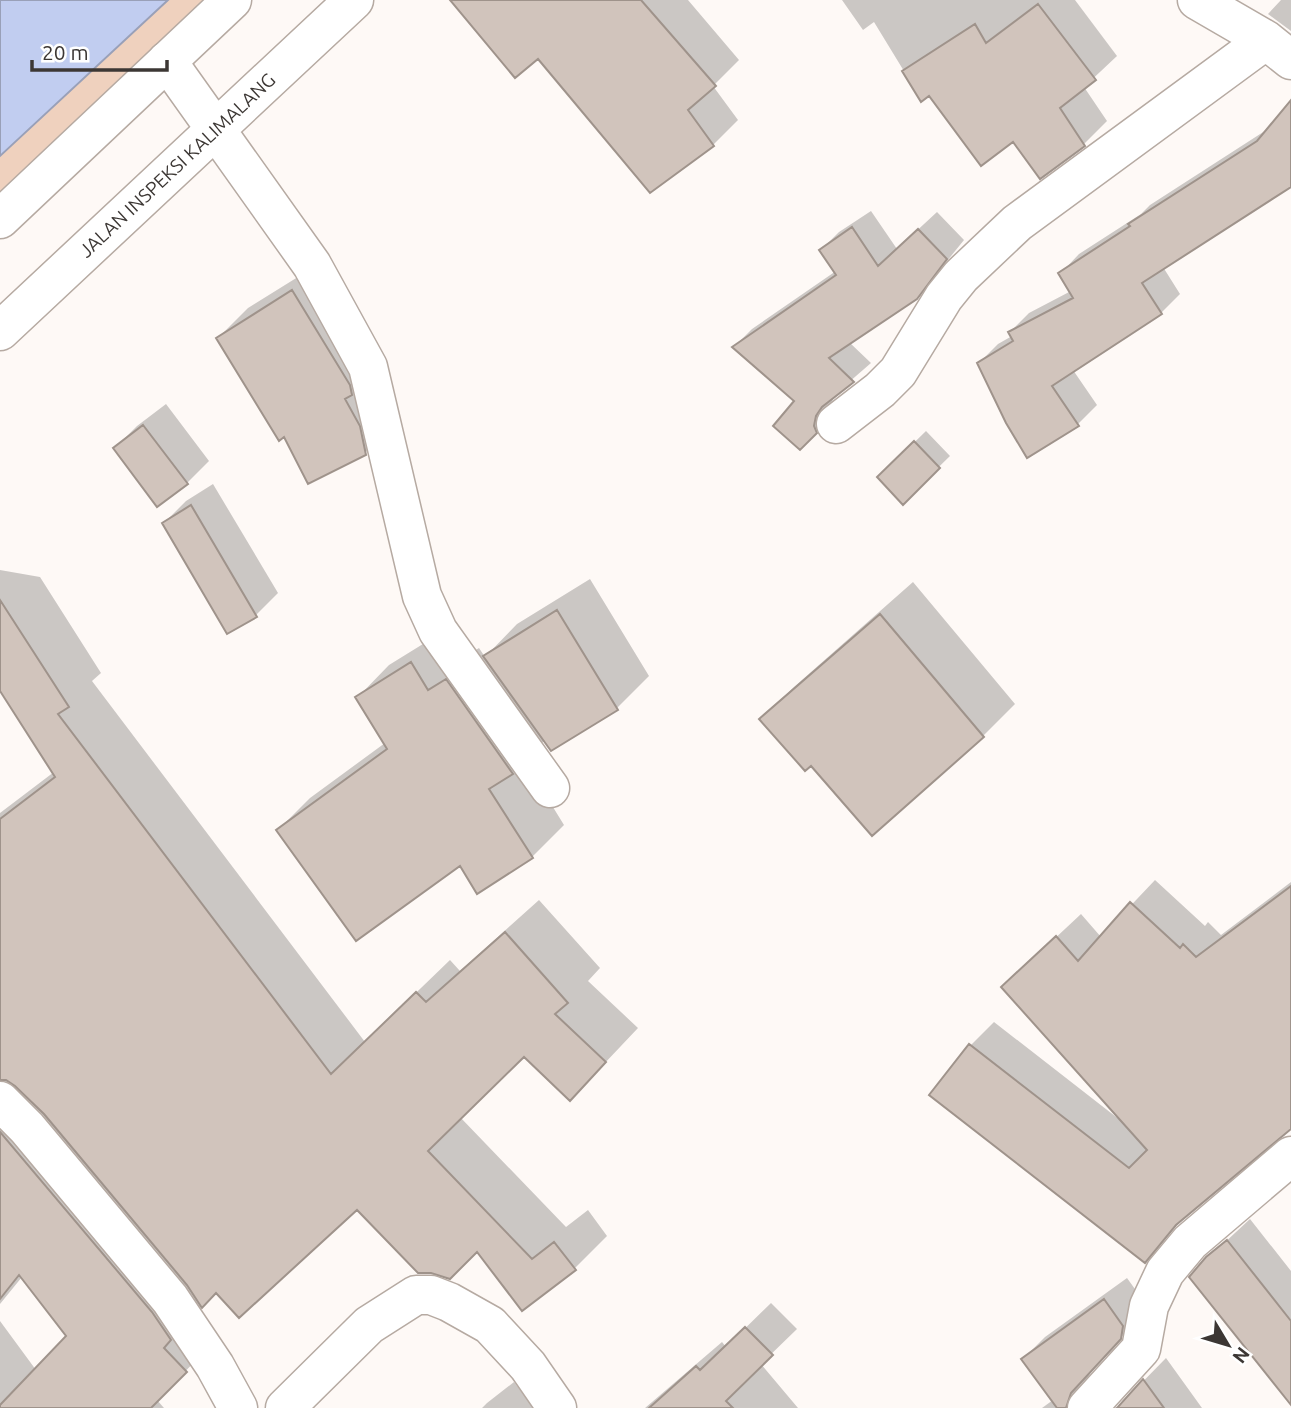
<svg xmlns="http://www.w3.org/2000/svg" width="1291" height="1408" font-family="Ubuntu,sans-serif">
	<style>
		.green { fill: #efd1be }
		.water { fill: #c1cdf0; stroke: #99a0b8; stroke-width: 2 }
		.shadow { fill: #0003 }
		.building { fill: #d1c4bc; stroke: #9f938b; stroke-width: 2 }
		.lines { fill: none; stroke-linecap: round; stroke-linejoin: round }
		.minor-casing { stroke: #b6aaa2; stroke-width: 41 }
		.major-casing { stroke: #b6aaa2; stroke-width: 41 }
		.minor { stroke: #fff; stroke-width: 38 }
		.major { stroke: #fff; stroke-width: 38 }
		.labels { text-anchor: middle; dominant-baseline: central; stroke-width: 5; stroke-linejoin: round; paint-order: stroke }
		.street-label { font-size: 19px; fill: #3c3734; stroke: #fff }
	</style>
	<rect width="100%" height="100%" fill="#fef9f6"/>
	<path class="green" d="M 168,0 L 232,0 L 0,219 L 0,156 Z"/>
	<path class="water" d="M 0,0 L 168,0 L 0,156 Z"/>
	<path class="shadow" d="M 458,0 L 688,0 L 739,60 L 713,86 L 738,120 L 713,145 L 538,56 Z
		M 842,0 L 1075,0 L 1117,56 L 1084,87 L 1107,121 L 1084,144 L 1040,177 L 1014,139 L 930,94 L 921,99 L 874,22 L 863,30 Z
		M 1281,0 L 1291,0 L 1291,31 L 1268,14 Z
		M 1291,103 L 1291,188 L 1289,186 L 1163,267 L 1180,294 L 1161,313 L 1073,370 L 1097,405 L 1078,424 L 979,363 L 998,344 L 1012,336 L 1010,332 L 1029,313 L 1071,291 L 1060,274 L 1079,254 L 1141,214 L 1150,205 L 1271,127 Z
		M 871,211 L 897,249 L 937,212 L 964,240 L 934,277 L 915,296 L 849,342 L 871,363 L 833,396 L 832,407 L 834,413 L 800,447 L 797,400 L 734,347 L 752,329 L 836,271 L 821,250 L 839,232 Z
		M 322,262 L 395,423 L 365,453 L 285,434 L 218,338 L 248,308 Z
		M 166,404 L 209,461 L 187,483 L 115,448 L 137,426 Z
		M 926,431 L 950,456 L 903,502 L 879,477 Z
		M 213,484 L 278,593 L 256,615 L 164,523 L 186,501 Z
		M 0,570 L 40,577 L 101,673 L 92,681 L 365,1042 L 450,960 L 460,971 L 539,900 L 600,968 L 588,981 L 638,1028 L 603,1065 L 570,1098 L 524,1055 L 460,1117 L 566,1227 L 588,1210 L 607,1236 L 574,1269 L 477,1250 L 357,1207 L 217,1291 L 195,1314 L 219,1337 L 157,1400 L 164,1408 L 0,1408 L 0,1321 L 36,1370 L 68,1336 L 22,1277 L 0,1304 L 0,813 L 54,772 L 0,688 Z
		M 590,579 L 649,676 L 617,708 L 551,749 L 545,740 L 524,760 L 564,825 L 532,857 L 461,863 L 278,830 L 310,798 L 385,743 L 357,698 L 389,665 L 444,631 L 461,659 L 479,648 L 485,657 L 517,624 Z
		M 913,582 L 1015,704 L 983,736 L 811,764 L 762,719 L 794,687 Z
		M 1155,880 L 1205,926 L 1208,922 L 1221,935 L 1291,882 L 1291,1126 L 1189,1212 L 1145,1261 L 932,1095 L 971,1045 L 994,1022 L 1120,1120 L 1121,1118 L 1003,987 L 1081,914 L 1101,937 Z
		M 1250,1219 L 1291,1271 L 1291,1399 L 1207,1259 Z
		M 1127,1278 L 1145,1303 L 1142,1315 L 1092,1369 L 1087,1380 L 1106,1408 L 1118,1407 L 1166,1358 L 1202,1408 L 1042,1408 L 1053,1400 L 1023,1359 L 1045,1337 Z
		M 771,1303 L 797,1329 L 761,1364 L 798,1408 L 645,1408 L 722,1342 L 726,1347 Z
		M 514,1382 L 534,1408 L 482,1408 L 487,1403 Z"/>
	<path class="building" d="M 450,0 L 641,0 L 716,86 L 688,110 L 714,146 L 650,193 L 538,59 L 515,78 Z
		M 1038,4 L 1096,80 L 1060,108 L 1085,146 L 1040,179 L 1013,142 L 981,166 L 929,96 L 921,102 L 902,71 L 975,24 L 986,43 Z
		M 1291,100 L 1291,187 L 1142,283 L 1162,314 L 1052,386 L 1079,426 L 1027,458 L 1006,423 L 977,363 L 1013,341 L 1008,332 L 1073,298 L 1058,273 L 1130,226 L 1128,224 L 1257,141 Z
		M 852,227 L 878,266 L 918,229 L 947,259 L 917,299 L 829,358 L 854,382 L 822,407 L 816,416 L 814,426 L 817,433 L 800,450 L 773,426 L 794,401 L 732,347 L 836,275 L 819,250 Z
		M 292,290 L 350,385 L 352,395 L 345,399 L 360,426 L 366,455 L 308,484 L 284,437 L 279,441 L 216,338 Z
		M 143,425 L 188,484 L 157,507 L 113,448 Z
		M 914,441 L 940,468 L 903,505 L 877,477 Z
		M 191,505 L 257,617 L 227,634 L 162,523 Z
		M 0,600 L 69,707 L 58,714 L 331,1074 L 416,992 L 426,1002 L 505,932 L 568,1003 L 555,1014 L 606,1062 L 570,1101 L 524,1057 L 428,1151 L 532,1259 L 554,1242 L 576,1270 L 522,1311 L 477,1252 L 450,1279 L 431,1273 L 418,1273 L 357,1210 L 239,1318 L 216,1293 L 202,1308 L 187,1285 L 44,1114 L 15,1086 L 6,1080 L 0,1080 L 0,819 L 55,777 L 0,691 Z
		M 557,610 L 618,710 L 551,751 L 483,656 Z
		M 880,614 L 984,737 L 872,836 L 811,766 L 805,771 L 759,719 Z
		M 411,662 L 428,690 L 446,679 L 513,774 L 489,789 L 533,858 L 477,894 L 460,866 L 356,941 L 276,830 L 387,749 L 355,697 Z
		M 1291,886 L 1291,1129 L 1176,1225 L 1145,1263 L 929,1095 L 969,1044 L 1129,1168 L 1147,1150 L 1001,987 L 1056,936 L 1078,961 L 1130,902 L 1180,948 L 1183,944 L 1196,957 Z
		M 0,1132 L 152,1312 L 171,1340 L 164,1348 L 187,1372 L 151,1408 L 0,1408 L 0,1405 L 66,1336 L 19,1275 L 0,1299 Z
		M 1227,1240 L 1291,1321 L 1291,1405 L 1189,1277 L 1206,1257 Z
		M 1104,1299 L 1123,1326 L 1121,1339 L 1071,1393 L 1066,1408 L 1057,1408 L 1021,1359 Z
		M 745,1327 L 773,1355 L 726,1401 L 733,1408 L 649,1408 L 696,1366 L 700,1370 Z
		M 1143,1379 L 1164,1408 L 1117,1408 Z"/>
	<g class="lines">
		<defs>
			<path id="minor" d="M 1197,0 L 1266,40 L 1291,60
				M 167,61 L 312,265 L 368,367 L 422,596 L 438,631 L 550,788
				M 0,331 L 354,0
				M 836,424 L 880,390 L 898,372 L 944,297 L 961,276 L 1017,223 L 1266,40
				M 0,1101 L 27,1128 L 170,1299 L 215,1366 L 238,1408
				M 285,1408 L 369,1325 L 416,1295 L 431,1295 L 449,1302 L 490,1325 L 528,1366 L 557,1408
				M 1087,1408 L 1141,1349 L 1149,1306 L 1165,1272 L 1190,1242 L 1291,1156"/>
			<path id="major" d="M 0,219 L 232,0"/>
		</defs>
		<use href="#minor" class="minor-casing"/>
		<use href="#major" class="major-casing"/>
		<use href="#minor" class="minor"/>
		<use href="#major" class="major"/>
	</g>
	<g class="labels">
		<g class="street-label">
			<text transform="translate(177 165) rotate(-43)">JALAN INSPEKSI KALIMALANG</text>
		</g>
	</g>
	<g transform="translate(1228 1345) rotate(128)" stroke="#ffffff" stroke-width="5" paint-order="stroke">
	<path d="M0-5L12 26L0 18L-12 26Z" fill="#3c3734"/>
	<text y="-10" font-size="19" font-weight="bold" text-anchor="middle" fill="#3c3734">N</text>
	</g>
	<path d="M32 60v10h135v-10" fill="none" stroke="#3c3734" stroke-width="3.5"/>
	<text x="42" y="60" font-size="21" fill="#3c3734" stroke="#ffffff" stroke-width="5" paint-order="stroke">20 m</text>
</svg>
